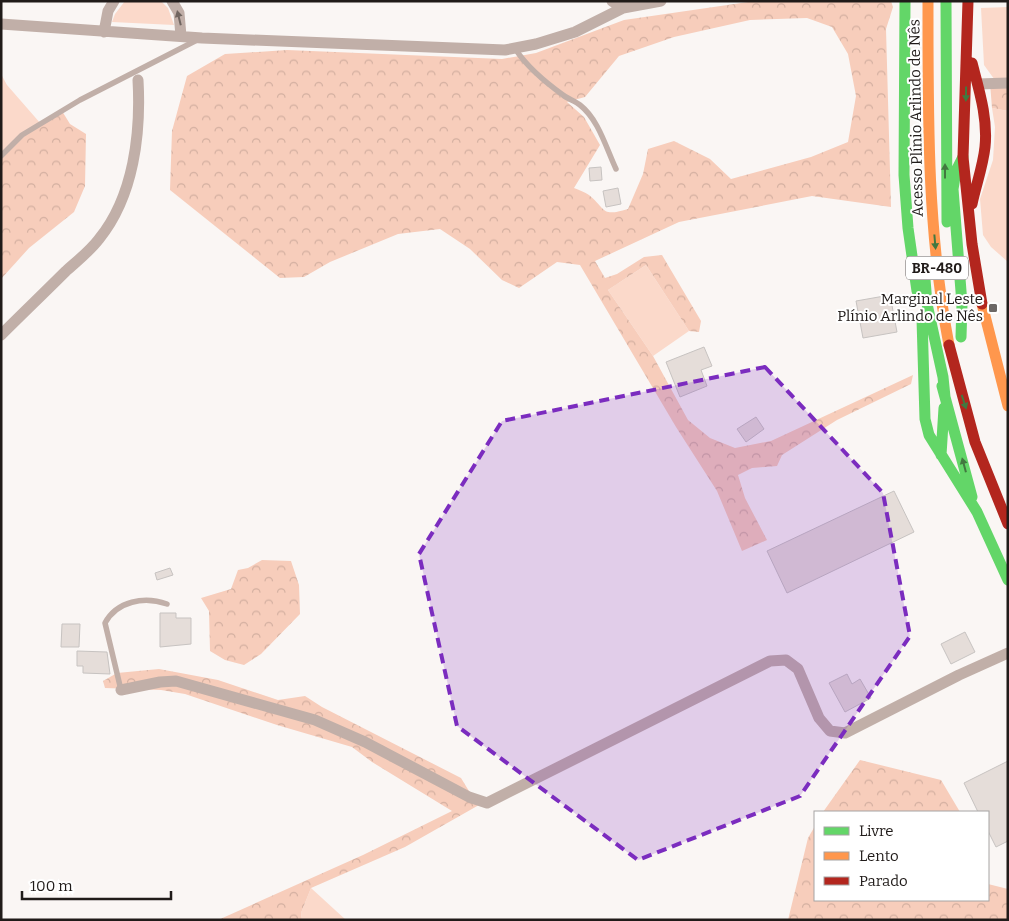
<svg xmlns="http://www.w3.org/2000/svg" width="1009" height="921" font-family="Bitter,serif">
	<style>
		.grass { fill: #fbd9ca }
		.forest { fill: url(#forest-crowns); fill-rule: evenodd }
		.building { fill: #e5ddd9; stroke: #c7c3c1 }
		.lines { fill: none; stroke-linecap: round; stroke-linejoin: round }
		.lane { stroke: #c1afa8; stroke-width: 5.5 }
		.street { stroke: #c1afa8; stroke-width: 11 }
		.fast { stroke: #63d668; stroke-width: 11 }
		.slow { stroke: #ff974d; stroke-width: 11 }
		.jam { stroke: #b3261e; stroke-width: 11 }
		.oneway { fill: #706560 }
		.oneway2 { fill: #427840 }
		.marked { fill: #7b2cbf; fill-opacity: 0.2; stroke: #7b2cbf; stroke-width: 4; stroke-dasharray: 10 6; stroke-linejoin: round }
		.poi-dot { fill: #6c6866; stroke: #fff; stroke-width: 2 }
		.labels { text-anchor: middle; dominant-baseline: central; stroke-width: 4; stroke-linejoin: round; paint-order: stroke }
		.shield { fill: #fff; stroke: #635f5e; stroke-width: 1 }
		.shield-label { font-size: 14px; font-weight: bold; fill: #201b19 }
		.street-label { font-size: 15px; fill: #201b19; stroke: #fff }
		.poi-label { font-size: 15px; fill: #201b19; stroke: #fff; text-anchor: end }
	</style>
	<defs>
		<pattern id="forest-crowns" width="20" height="18" patternUnits="userSpaceOnUse" patternTransform="scale(1.25)"><rect width="20" height="18" fill="#f7cdbb"/><path d="M2 6a3 3 0 1 1 6 0M12 15a3 3 0 1 1 6 0" fill="none" stroke="#d3afa0"/></pattern>
	</defs>
	<rect width="100%" height="100%" fill="#faf6f4"/>
	<path class="grass" d="M 125,1 L 161,1 L 168,8 L 174,25 L 112,22 L 115,14 Z
		M 1008,7 L 1008,83 L 997,83 L 984,65 L 981,8 Z
		M 1,74 L 7,85 L 41,124 L 1,156 Z
		M 992,108 L 1008,111 L 1008,262 L 991,247 L 983,235 L 980,199 L 993,160 L 995,127 Z
		M 646,265 L 689,331 L 653,356 L 608,290 Z
		M 311,888 L 346,920 L 302,920 L 301,913 Z"/>
	<path class="forest" d="M 755,1 L 891,1 L 893,7 L 886,29 L 891,207 L 812,196 L 679,222 L 595,261 L 605,278 L 617,274 L 644,257 L 662,255 L 701,321 L 699,332 L 689,331 L 646,265 L 608,290 L 653,356 L 688,420 L 710,438 L 735,448 L 771,441 L 913,375 L 911,384 L 837,420 L 782,455 L 777,466 L 752,468 L 738,475 L 745,498 L 767,540 L 742,551 L 717,491 L 676,427 L 580,265 L 557,262 L 519,288 L 502,280 L 470,249 L 440,229 L 398,234 L 330,262 L 304,277 L 280,278 L 170,190 L 172,131 L 187,76 L 225,54 L 287,50 L 502,59 L 536,53 L 624,20 ZM 807,18 L 832,27 L 848,54 L 856,96 L 848,142 L 811,157 L 731,179 L 710,159 L 674,141 L 648,149 L 643,174 L 628,209 C 601,217 607,210 589,195 C 585,192 579,190 574,188 L 600,145 L 584,117 L 567,102 L 585,97 L 619,56 L 674,37 L 750,20 Z
		M 990,83 L 1008,83 L 1008,111 L 992,108 Z
		M 62,111 L 70,124 L 86,134 L 85,186 L 74,212 L 29,248 L 1,279 L 1,156 L 22,135 Z
		M 262,560 L 291,561 L 299,585 L 300,614 L 261,654 L 244,665 L 225,660 L 210,651 L 209,611 L 201,598 L 231,589 L 238,570 L 248,568 Z
		M 159,669 L 218,680 L 278,700 L 305,696 L 322,707 L 461,778 L 472,796 L 486,801 L 405,847 L 311,888 L 301,913 L 302,920 L 218,920 L 363,855 L 452,811 L 372,762 L 352,747 L 277,725 L 185,694 L 161,690 L 105,688 L 103,681 L 117,673 Z
		M 860,760 L 941,780 L 960,812 L 823,812 Z
		M 815,826 L 815,900 L 988,900 L 988,884 L 1008,889 L 1008,920 L 788,920 L 808,838 Z"/>
	<path class="building" d="M 601,167 L 602,180 L 590,181 L 589,168 Z
		M 618,188 L 621,204 L 606,207 L 603,191 Z
		M 890,295 L 897,332 L 863,338 L 856,301 Z
		M 704,347 L 712,366 L 701,370 L 707,386 L 680,397 L 666,362 Z
		M 756,417 L 764,429 L 746,442 L 737,429 Z
		M 894,491 L 914,532 L 787,593 L 767,551 Z
		M 170,568 L 173,575 L 157,580 L 155,573 Z
		M 160,613 L 176,613 L 176,618 L 191,618 L 191,644 L 160,647 Z
		M 62,624 L 80,624 L 79,647 L 61,647 Z
		M 965,632 L 975,652 L 951,664 L 941,644 Z
		M 77,651 L 107,652 L 110,674 L 83,673 L 83,666 L 77,666 Z
		M 847,674 L 852,684 L 860,679 L 871,698 L 845,712 L 829,683 Z
		M 1008,761 L 1008,841 L 996,847 L 988,831 L 988,812 L 978,812 L 964,783 Z"/>
	<g class="lines">
		<path class="lane" d="M 516,50 C 528,68 545,82 563,95 C 568,99 575,101 580,105 C 599,120 606,148 616,169
			M 1,156 L 22,135 L 80,100 L 199,39
			M 121,690 L 105,623 C 117,601 144,596 167,604"/>
		<path class="street" d="M 172,1 L 179,13 L 181,36
			M 612,1 L 623,8
			M 1,24 L 202,38 L 505,50 L 536,44 L 575,32 L 623,8 L 661,1
			M 104,32 L 108,11 L 114,1
			M 978,84 L 1008,83
			M 1,335 C 23,313 45,292 66,271 C 77,261 90,251 99,239 C 134,196 141,133 138,80
			M 121,690 L 160,682 L 176,681 L 315,720 L 365,742 L 469,797 L 487,803 L 770,661 L 786,660 L 798,669 L 819,718 L 830,731 L 845,733 L 959,675 L 1008,653"/>
		<path class="fast" d="M 905,1 L 904,175 L 908,228 L 917,291
			M 946,1 L 947,222
			M 924,267 L 927,304 L 943,377 L 945,397
			M 922,319 L 925,419 L 929,435 L 977,512 L 1008,580
			M 961,337 L 962,304 L 953,189 L 956,171 L 963,157
			M 942,386 L 972,497
			M 941,455 L 944,408"/>
		<path class="slow" d="M 928,1 C 928,117 927,231 949,345
			M 982,304 L 1008,406"/>
		<path class="jam" d="M 968,1 L 963,157 L 972,244 L 982,304
			M 972,63 C 979,90 988,118 985,147 C 983,166 976,185 972,204
			M 949,345 L 975,442 L 1008,524"/>
	</g>
	<defs><path id="oneway-solid" d="M-6-.8H1V-3.2L6.5 0L1 3.2V.8H-6Z" transform="scale(1.25)"/></defs>
	<use class="oneway" href="#oneway-solid" transform="translate(179 18) rotate(-104)"/>
	<g class="oneway2">
		<use href="#oneway-solid" transform="translate(966 94) rotate(91)"/>
		<use href="#oneway-solid" transform="translate(945 171) rotate(-90)"/>
		<use href="#oneway-solid" transform="translate(935 242) rotate(85)"/>
		<use href="#oneway-solid" transform="translate(964 402) rotate(72)"/>
		<use href="#oneway-solid" transform="translate(964 465) rotate(-105)"/>
	</g>
	<path class="marked" d="M 765,367 L 883,493 L 910,636 L 800,796 L 638,860 L 457,726 L 419,554 L 502,421 Z"/>
	<rect class="poi-dot" x="988" y="303" width="10" height="10" rx="2.5"/>
	<g class="labels">
		<rect class="shield" x="906" y="256.5" width="62" height="23" rx="4"/>
		<g class="shield-label">
			<text x="937" y="268">BR-480</text>
		</g>
		<g class="street-label">
			<text transform="translate(916 118) rotate(-91)">Acesso Plínio Arlindo de Nês</text>
		</g>
		<g class="poi-label">
			<text x="983" y="299">Marginal Leste<tspan x="983" dy="17">Plínio Arlindo de Nês</tspan></text>
		</g>
	</g>
	<rect width="1009" height="921" fill="none" stroke="#201b19" stroke-width="5"/>
	<rect x="814" y="811" width="175" height="90" fill="#ffffff" stroke="#a6a4a3"/>
	<rect x="824" y="827" width="25" height="8" fill="#63d668" stroke="#a6a4a3"/>
	<text x="859" y="836" font-size="15" fill="#201b19">Livre</text>
	<rect x="824" y="852" width="25" height="8" fill="#ff974d" stroke="#a6a4a3"/>
	<text x="859" y="861" font-size="15" fill="#201b19">Lento</text>
	<rect x="824" y="877" width="25" height="8" fill="#b3261e" stroke="#a6a4a3"/>
	<text x="859" y="886" font-size="15" fill="#201b19">Parado</text>
	<path d="M22 891v8h149v-8" fill="none" stroke="#201b19" stroke-width="2.5"/>
	<text x="30" y="891" font-size="15" fill="#201b19" stroke="#ffffff" stroke-width="4" paint-order="stroke">100 m</text>
</svg>
